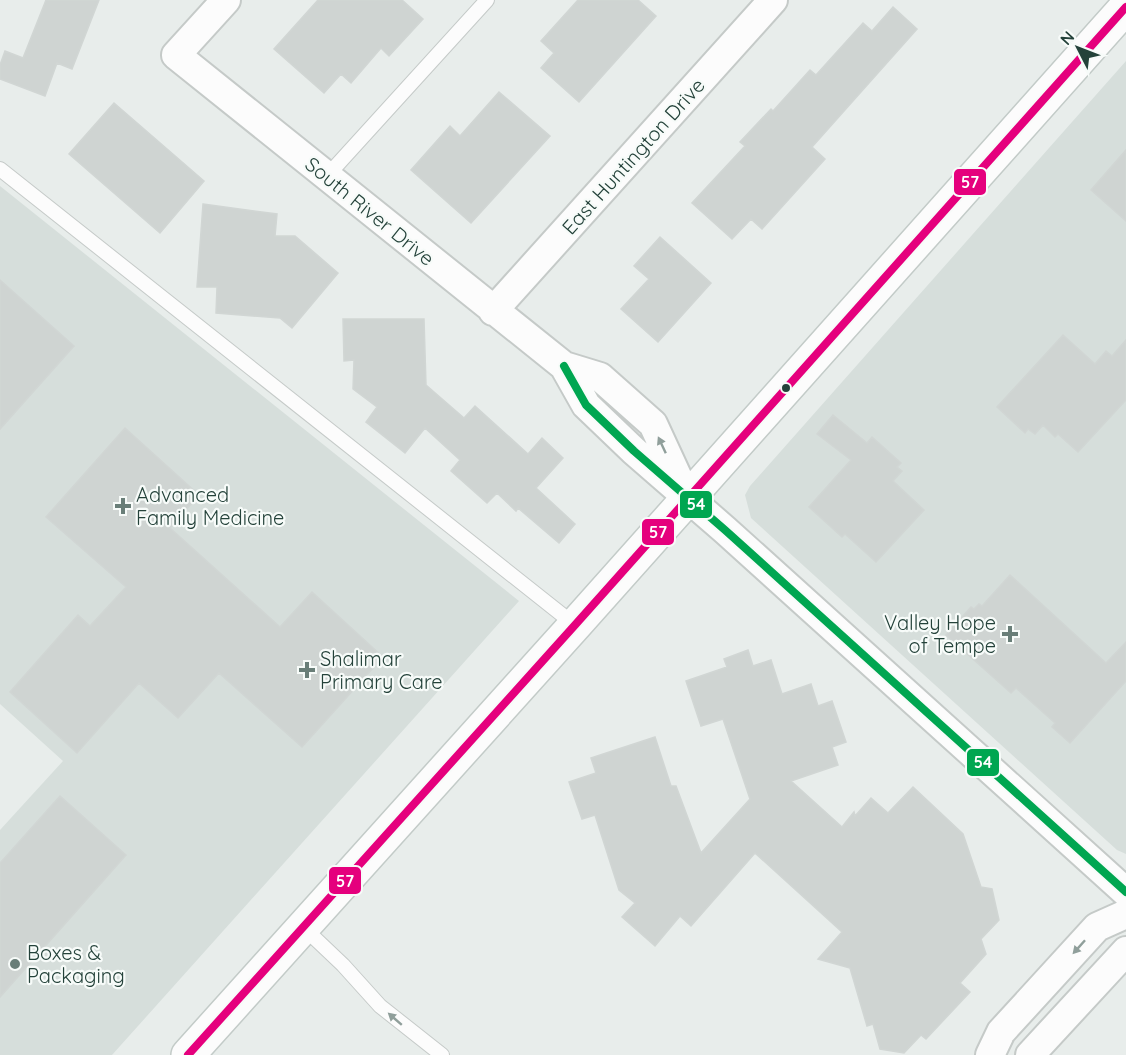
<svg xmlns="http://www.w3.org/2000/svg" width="1126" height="1055" font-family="Quicksand,sans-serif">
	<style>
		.built { fill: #d6dedb }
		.building { fill: #cfd4d2; stroke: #d1d6d4; stroke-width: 1.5 }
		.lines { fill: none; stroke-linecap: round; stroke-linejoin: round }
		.service-casing { stroke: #c5cac8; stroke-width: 16 }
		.minor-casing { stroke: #c5cac8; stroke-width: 32 }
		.secondary-casing { stroke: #c3cbc8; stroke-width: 36 }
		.service { stroke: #fcfcfc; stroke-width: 14 }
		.minor { stroke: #fcfcfc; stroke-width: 28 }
		.secondary { stroke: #fcfcfc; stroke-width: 33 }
		.bus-1-casing { stroke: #f7fbf9; stroke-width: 12 }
		.bus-2-casing { stroke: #f7fbf9; stroke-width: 12 }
		.bus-1 { stroke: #e5007d; stroke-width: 8 }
		.bus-2 { stroke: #00a651; stroke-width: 8 }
		.oneway { fill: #909f9b }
		.bus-dot { fill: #24423a; stroke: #f7fbf9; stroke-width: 2 }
		.poi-dot { fill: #697e78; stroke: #f7fbf9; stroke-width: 2 }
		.labels { text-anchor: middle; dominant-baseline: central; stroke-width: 4.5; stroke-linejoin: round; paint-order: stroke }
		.street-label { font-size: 20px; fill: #24423a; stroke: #f7fbf9 }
		.poi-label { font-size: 20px; fill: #24423a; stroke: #f7fbf9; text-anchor: start }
		.line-badge { stroke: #f7fbf9; stroke-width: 2 }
		.badge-label { font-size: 16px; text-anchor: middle; font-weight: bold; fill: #fff }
	</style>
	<rect width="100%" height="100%" fill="#e8edeb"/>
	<path class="built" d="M 1126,61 L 1126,854 L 1117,850 L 751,518 L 745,495 L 750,486 Z
		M 0,186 L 519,601 L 112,1055 L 0,1055 L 0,830 L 63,761 L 0,704 Z"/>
	<path class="building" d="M 46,0 L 99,0 L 72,69 L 57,63 L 45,96 L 0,79 L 0,65 L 5,51 L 23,58 Z
		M 318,0 L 402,0 L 423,19 L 389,56 L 381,48 L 351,83 L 341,74 L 324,93 L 274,49 Z
		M 578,0 L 638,0 L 656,16 L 579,102 L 541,68 L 554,53 L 541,41 Z
		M 893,7 L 917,29 L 812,147 L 825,159 L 762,229 L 751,219 L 732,239 L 692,203 L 745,146 L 740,142 L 771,109 L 773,111 L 810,70 L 816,75 L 863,23 L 872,31 Z
		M 499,92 L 550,136 L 471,223 L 411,170 L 450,126 L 460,136 Z
		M 114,103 L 204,181 L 160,233 L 69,154 Z
		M 1126,150 L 1126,221 L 1091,190 Z
		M 203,204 L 277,214 L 275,236 L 295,236 L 338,273 L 292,328 L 280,318 L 216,313 L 217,287 L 197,287 Z
		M 660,237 L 711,283 L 658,342 L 621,309 L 649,279 L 634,266 Z
		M 0,280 L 74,346 L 0,429 Z
		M 343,319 L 424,319 L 426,385 L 464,418 L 475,406 L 528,454 L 542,438 L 563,458 L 536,488 L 575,524 L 559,543 L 518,508 L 516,511 L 497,493 L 487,503 L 451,471 L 460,460 L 425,428 L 405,453 L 366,422 L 377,407 L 353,389 L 354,360 L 344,361 Z
		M 1063,335 L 1095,364 L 1106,351 L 1112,356 L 1126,340 L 1126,400 L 1078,452 L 1058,434 L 1055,437 L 1043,425 L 1035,434 L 1028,429 L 1025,433 L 997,407 Z
		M 833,415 L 867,443 L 872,437 L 901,463 L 897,467 L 902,471 L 893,481 L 924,510 L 876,562 L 845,534 L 842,537 L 809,507 L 851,460 L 817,434 Z
		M 125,428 L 199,495 L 170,528 L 280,627 L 312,592 L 383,657 L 302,747 L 219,673 L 178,718 L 139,683 L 77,753 L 10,692 L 78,615 L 90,626 L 126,587 L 46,517 Z
		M 1010,575 L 1106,663 L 1126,642 L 1126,681 L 1070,743 L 1052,727 L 1055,723 L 1016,688 L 1011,693 L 946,635 L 971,607 L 974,609 L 979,604 L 982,606 Z
		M 748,650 L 753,666 L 771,660 L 782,694 L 811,684 L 818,706 L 832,701 L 846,742 L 832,747 L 838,765 L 791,781 L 842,827 L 854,812 L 855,816 L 871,798 L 888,813 L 913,787 L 963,834 L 981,887 L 992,889 L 999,920 L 981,939 L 986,954 L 960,983 L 970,992 L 926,1039 L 921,1035 L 904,1053 L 880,1049 L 873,1024 L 867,1026 L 850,968 L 818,959 L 842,932 L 755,853 L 691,926 L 680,916 L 655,946 L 622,917 L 635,903 L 619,890 L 595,815 L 582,819 L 569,782 L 596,773 L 591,758 L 655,737 L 671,786 L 676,786 L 701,853 L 750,799 L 723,719 L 701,726 L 686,681 L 727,667 L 724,659 Z
		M 60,796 L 126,855 L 0,997 L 0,863 Z"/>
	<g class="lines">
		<defs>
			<path id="service" d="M 0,169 L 575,625
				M 327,176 L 487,0
				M 303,927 L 343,965 L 380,1006 L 442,1055"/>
			<path id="minor" d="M 226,0 L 176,55 L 564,366 L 600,377 L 653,424 L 683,489
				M 493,311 L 773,0
				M 564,366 L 586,405 L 634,451 L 725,530 L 1126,892
				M 990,1055 L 1001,1032 L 1097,927 L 1126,914
				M 1030,1055 L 1126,951"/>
			<path id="secondary" d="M 188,1055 L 575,625 L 1126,7"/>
		</defs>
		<use href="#service" class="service-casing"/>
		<use href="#minor" class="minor-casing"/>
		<use href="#secondary" class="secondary-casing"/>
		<use href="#service" class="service"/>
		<use href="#minor" class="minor"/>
		<use href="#secondary" class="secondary"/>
		<defs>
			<path id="bus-1" d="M 188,1055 L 575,625 L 1126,7"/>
			<path id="bus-2" d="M 564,366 L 586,405 L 634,451 L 725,530 L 1126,892"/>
		</defs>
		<use href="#bus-1" class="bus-1-casing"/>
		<use href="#bus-2" class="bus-2-casing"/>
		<use href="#bus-1" class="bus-1"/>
		<use href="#bus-2" class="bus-2"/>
	</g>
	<defs><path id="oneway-solid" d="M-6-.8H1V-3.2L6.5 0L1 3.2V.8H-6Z" transform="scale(1.5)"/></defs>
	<g class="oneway">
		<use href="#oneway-solid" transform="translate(662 445) rotate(-115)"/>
		<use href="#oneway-solid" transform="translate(1079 947) rotate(132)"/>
		<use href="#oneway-solid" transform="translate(395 1019) rotate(-139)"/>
	</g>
	<circle class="bus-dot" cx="786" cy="388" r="5"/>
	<g class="poi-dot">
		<path d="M120 497h6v6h6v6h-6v6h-6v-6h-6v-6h6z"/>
		<path d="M1007 625h6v6h6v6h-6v6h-6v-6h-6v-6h6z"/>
		<path d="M304 661h6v6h6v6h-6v6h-6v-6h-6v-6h6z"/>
		<circle cx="15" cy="964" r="6"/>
	</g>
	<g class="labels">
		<g class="street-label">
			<text transform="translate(633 156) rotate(-48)">East Huntington Drive</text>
			<text transform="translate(370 211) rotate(39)">South River Drive</text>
		</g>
		<g class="poi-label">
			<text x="136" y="494">Advanced<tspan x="136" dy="23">Family Medicine</tspan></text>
			<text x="996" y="622" text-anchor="end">Valley Hope<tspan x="996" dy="23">of Tempe</tspan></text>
			<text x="320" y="658">Shalimar<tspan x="320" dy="23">Primary Care</tspan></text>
			<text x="27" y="952">Boxes &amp;<tspan x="27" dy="23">Packaging</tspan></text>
		</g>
	</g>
	<g class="line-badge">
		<rect x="953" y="168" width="34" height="28" rx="6" fill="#e5007d"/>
		<rect x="679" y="490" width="34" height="29" rx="6" fill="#00a651"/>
		<rect x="641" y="518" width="34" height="28" rx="6" fill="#e5007d"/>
		<rect x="966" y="748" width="34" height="29" rx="6" fill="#00a651"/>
		<rect x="328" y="866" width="34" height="29" rx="6" fill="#e5007d"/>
	</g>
	<g class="badge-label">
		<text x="970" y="188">57</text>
		<text x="696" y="510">54</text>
		<text x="658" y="538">57</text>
		<text x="983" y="768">54</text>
		<text x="345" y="887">57</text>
	</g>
	<g transform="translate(1078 48) rotate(312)" stroke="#f7fbf9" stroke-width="4.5" paint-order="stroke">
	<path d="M0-4.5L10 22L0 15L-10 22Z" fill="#24423a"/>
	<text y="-9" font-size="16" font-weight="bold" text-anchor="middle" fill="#24423a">N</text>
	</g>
</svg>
